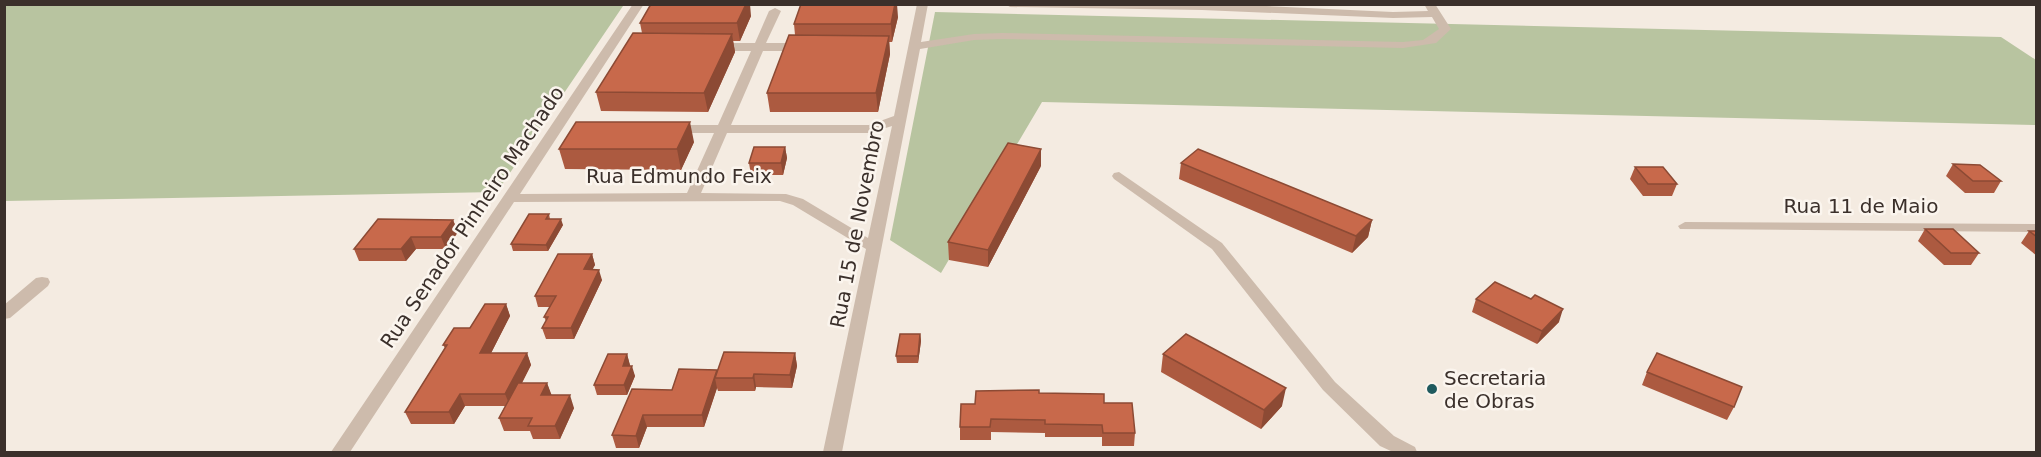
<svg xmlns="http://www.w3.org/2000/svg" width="2041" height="457" font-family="'DejaVu Sans',sans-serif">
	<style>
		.green { fill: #b8c4a0 }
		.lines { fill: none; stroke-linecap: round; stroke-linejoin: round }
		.minor { fill: #cdbbac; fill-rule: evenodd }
		.wall { fill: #ac5a40 }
		.shaded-wall { fill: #8c4a34 }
		.building { fill: #c8694b; stroke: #8c4a34; stroke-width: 1.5 }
		.poi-dot { fill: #1f5a5e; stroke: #fbf5ee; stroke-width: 2 }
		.labels { text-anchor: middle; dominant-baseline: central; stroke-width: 5; stroke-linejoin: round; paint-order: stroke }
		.street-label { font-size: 20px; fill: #3b302b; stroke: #fbf5ee }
		.poi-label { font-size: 20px; fill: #3b302b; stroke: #fbf5ee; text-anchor: start }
	</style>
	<rect width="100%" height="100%" fill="#f4ebe1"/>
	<path class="green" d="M 543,4 L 623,6 L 497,192 L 5,201 L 5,5 Z
		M 935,12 L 2001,37 L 2036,60 L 2036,125 L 1042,102 L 941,273 L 890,240 Z"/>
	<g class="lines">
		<path class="minor" d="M 633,4 L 644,4 L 520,194 L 687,193 L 714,133 L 672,133 L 665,129 L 672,125 L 718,125 L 751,51 L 715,51 L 709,47 L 715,43 L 755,43 L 769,11 L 775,8 L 781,11 L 766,43 L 805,43 L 811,47 L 805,51 L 763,51 L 731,125 L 869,125 L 894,116 L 917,4 L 928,4 L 921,42 L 974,34 L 1002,33 L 1403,42 L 1423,40 L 1439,29 L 1432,17 L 1393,18 L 1202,10 L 1010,7 L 1005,4 L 1221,4 L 1393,12 L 1428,11 L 1424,4 L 1435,4 L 1451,29 L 1436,43 L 1403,48 L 1002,39 L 974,40 L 920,49 L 842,452 L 823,452 L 866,249 L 793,205 L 780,201 L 514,202 L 350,452 L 331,452 ZM 892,126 L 868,238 L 803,199 L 786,194 L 701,193 L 727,133 L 870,133 Z
			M 1119,172 L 1222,243 L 1335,382 L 1394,436 L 1415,447 L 1417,452 L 1393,452 L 1380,446 L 1323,390 L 1212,249 L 1114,179 L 1112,176 L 1114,173 Z
			M 1685,222 L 2036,224 L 2036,232 L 1680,229 L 1678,226 Z
			M 42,277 L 48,278 L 50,282 L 48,286 L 10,318 L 4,319 L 4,305 L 36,278 Z"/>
	</g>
	<path class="wall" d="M 751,16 L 740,41 L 733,41 L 735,52 L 708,112 L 601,111 L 596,92 L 642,33 L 640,23 Z
		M 898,17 L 892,42 L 889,42 L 890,54 L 878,112 L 770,112 L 767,93 L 795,35 L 794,24 Z
		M 694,142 L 681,170 L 565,169 L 559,149 Z
		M 785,147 L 787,158 L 783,175 L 751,175 L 749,163 Z
		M 1181,163 L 1372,220 L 1368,237 L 1352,253 L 1179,179 Z
		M 1953,164 L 2001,181 L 1994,193 L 1965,193 L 1946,176 Z
		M 1041,166 L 988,267 L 949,260 L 948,242 Z
		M 1635,167 L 1677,184 L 1672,196 L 1643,196 L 1630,179 Z
		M 549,214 L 550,219 L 563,225 L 548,251 L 513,251 L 511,244 Z
		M 453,220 L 458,232 L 446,249 L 416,249 L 406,261 L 359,261 L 354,249 Z
		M 1925,229 L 1979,253 L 1971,265 L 1944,265 L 1918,241 Z
		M 2029,231 L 2037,231 L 2037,256 L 2021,243 Z
		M 592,254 L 595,265 L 592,269 L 602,280 L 574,339 L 546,339 L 542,328 L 546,321 L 544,317 L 550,307 L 538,307 L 535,296 Z
		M 1476,299 L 1531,299 L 1559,322 L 1537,344 L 1472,312 Z
		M 506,304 L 510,316 L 491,353 L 527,353 L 531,365 L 522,383 L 547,383 L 551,395 L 574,408 L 560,439 L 533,439 L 530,431 L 504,431 L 499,418 L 505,406 L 465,406 L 454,424 L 411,424 L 405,412 L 445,348 L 443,345 Z
		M 920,334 L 921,341 L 918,363 L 897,363 L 896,356 Z
		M 795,353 L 797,366 L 792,388 L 756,387 L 755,391 L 718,391 L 717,388 L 704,427 L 647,427 L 639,448 L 616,448 L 612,435 L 672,390 L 717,372 Z
		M 627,354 L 630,366 L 635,376 L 627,395 L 597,395 L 594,385 Z
		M 1163,354 L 1282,406 L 1261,429 L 1161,372 Z
		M 1647,372 L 1734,407 L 1727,420 L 1642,385 Z
		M 1039,393 L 1104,403 L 1135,433 L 1134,446 L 1102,446 L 1102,437 L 1045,437 L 1045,433 L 991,432 L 991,440 L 960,440 L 960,427 L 975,404 Z"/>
	<path class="shaded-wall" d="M 746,4 L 750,4 L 751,16 L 740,41 L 737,23 Z
		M 895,4 L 897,4 L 898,17 L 892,42 L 891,24 Z
		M 732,34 L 735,52 L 708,112 L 704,93 Z
		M 889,36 L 890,54 L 878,112 L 876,93 Z
		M 690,122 L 694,142 L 681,170 L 677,149 Z
		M 785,147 L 787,158 L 783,175 L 781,163 Z
		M 1041,149 L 1041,166 L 988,267 L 988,250 Z
		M 561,219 L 563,225 L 548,251 L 546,245 Z
		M 453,220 L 458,232 L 446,249 L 441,237 Z
		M 1372,220 L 1368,237 L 1352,253 L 1356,236 Z
		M 411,237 L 416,249 L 406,261 L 401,249 Z
		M 592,254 L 595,265 L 587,280 L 584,269 Z
		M 599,270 L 602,280 L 574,339 L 571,328 Z
		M 506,304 L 510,316 L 485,365 L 480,353 Z
		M 1563,309 L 1559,322 L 1537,344 L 1542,331 Z
		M 920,334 L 921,341 L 918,363 L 918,356 Z
		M 527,353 L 531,365 L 510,406 L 505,394 Z
		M 795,353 L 797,366 L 792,388 L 790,375 Z
		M 627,354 L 630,365 L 626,376 L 623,366 Z
		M 632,366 L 635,376 L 627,395 L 624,385 Z
		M 717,370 L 718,378 L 715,378 L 717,388 L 704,427 L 702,415 Z
		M 754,374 L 756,387 L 755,391 L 753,378 Z
		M 547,383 L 552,396 L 541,395 Z
		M 1286,388 L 1282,406 L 1261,429 L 1264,410 Z
		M 460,394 L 465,406 L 454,424 L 449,412 Z
		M 570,395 L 574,408 L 560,439 L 555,426 Z
		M 643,415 L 647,427 L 639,448 L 636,436 Z"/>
	<path class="building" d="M 651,4 L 746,4 L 737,23 L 640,23 Z
		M 801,4 L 895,4 L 891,24 L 794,24 Z
		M 633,33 L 732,34 L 704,93 L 596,92 Z
		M 789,35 L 889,36 L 876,93 L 767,93 Z
		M 576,122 L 690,122 L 677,149 L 559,149 Z
		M 1008,143 L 1041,149 L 988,250 L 948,242 Z
		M 754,147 L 785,147 L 781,163 L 749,163 Z
		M 1198,149 L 1372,220 L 1356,236 L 1181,163 Z
		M 1953,164 L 1980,165 L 2001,181 L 1973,181 Z
		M 1635,167 L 1663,167 L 1677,184 L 1648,184 Z
		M 529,214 L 549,214 L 546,219 L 561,219 L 546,245 L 511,244 Z
		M 378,219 L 453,220 L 441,237 L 411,237 L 401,249 L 354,249 Z
		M 1925,229 L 1953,229 L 1979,253 L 1951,253 Z
		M 2029,231 L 2037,231 L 2037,237 Z
		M 558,254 L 592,254 L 584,269 L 599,270 L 571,328 L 542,328 L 548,317 L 544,317 L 556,296 L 535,296 Z
		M 1495,282 L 1531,299 L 1535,295 L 1563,309 L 1542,331 L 1476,299 Z
		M 485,304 L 506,304 L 480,353 L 527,353 L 505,394 L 460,394 L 449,412 L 405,412 L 447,345 L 443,345 L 454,328 L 470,328 Z
		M 900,334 L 920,334 L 918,356 L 896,356 Z
		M 1186,334 L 1286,388 L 1264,410 L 1163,354 Z
		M 724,352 L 795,353 L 790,375 L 754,374 L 753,378 L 715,378 Z
		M 1657,353 L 1742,387 L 1734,407 L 1647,372 Z
		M 608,354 L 627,354 L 623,366 L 632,366 L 624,385 L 594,385 Z
		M 679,369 L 717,370 L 702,415 L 643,415 L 636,436 L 612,435 L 632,389 L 672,390 Z
		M 518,383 L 547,383 L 541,395 L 570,395 L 555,426 L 528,426 L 532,418 L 499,418 Z
		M 1039,390 L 1039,393 L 1104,394 L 1104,403 L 1132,403 L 1135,433 L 1103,433 L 1102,425 L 1045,424 L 1045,420 L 991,419 L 990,427 L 960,427 L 961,404 L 975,404 L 976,391 Z"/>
	<circle class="poi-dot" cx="1432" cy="389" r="6"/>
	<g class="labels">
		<g class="street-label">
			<text x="679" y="176">Rua Edmundo Feix</text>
			<text x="1861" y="206">Rua 11 de Maio</text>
			<text transform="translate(472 217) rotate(-56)">Rua Senador Pinheiro Machado</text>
			<text transform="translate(857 224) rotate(-79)">Rua 15 de Novembro</text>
		</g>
		<g class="poi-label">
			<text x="1444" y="378">Secretaria<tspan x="1444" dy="23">de Obras</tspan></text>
		</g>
	</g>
	<rect width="2041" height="457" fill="none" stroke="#3b302b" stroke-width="12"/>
</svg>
